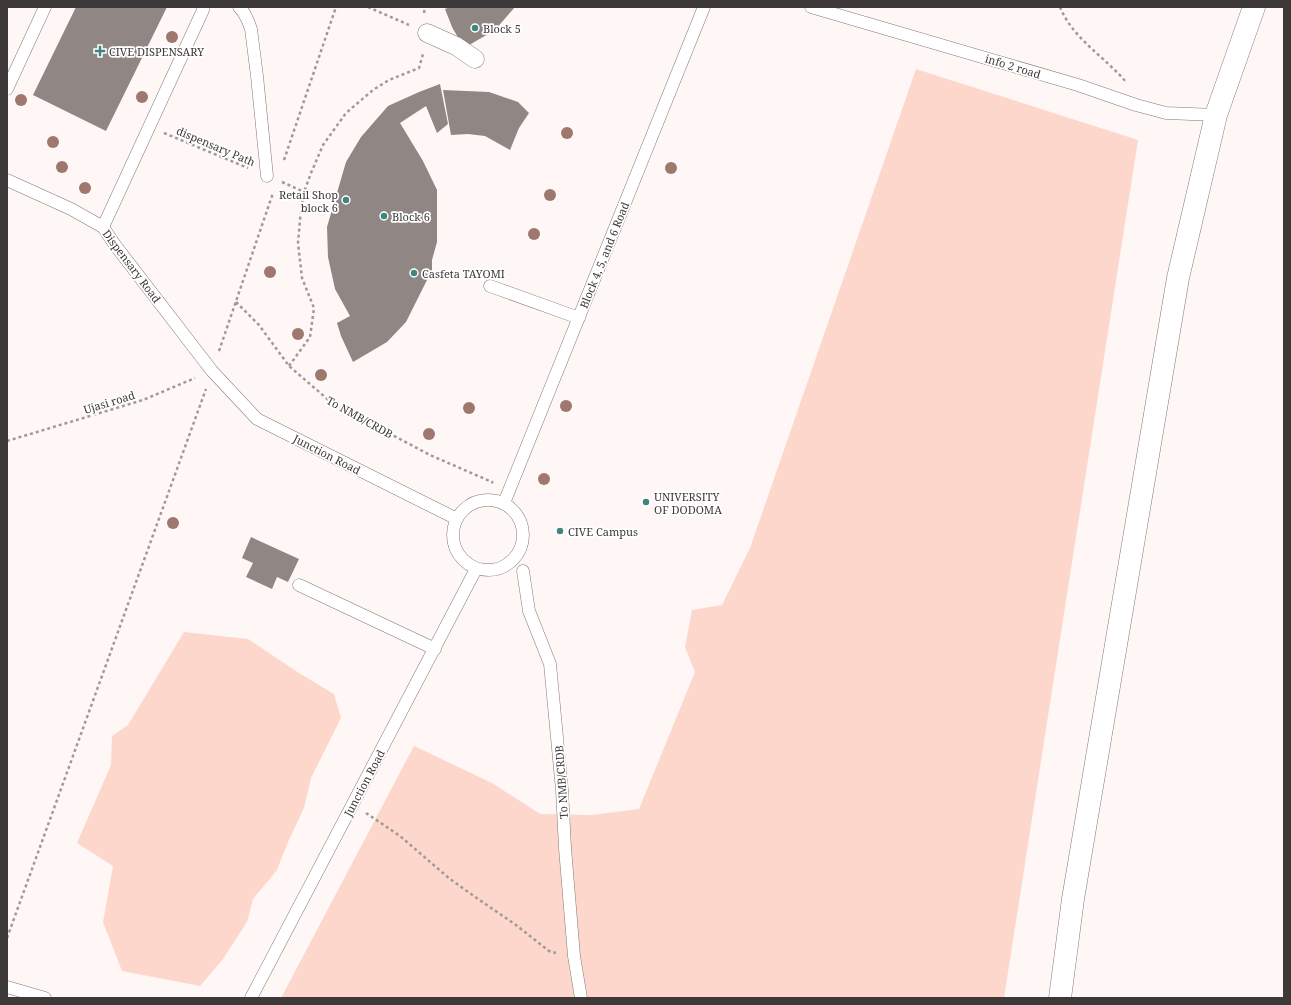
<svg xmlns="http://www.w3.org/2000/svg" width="1291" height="1005" font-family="'Noto Serif',serif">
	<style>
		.green { fill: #fdd7cc }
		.building { fill: #908684 }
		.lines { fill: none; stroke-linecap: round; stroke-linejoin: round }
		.service-casing { stroke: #827976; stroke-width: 13 }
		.pedestrian-casing { stroke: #827976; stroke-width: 19 }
		.tertiary-casing { stroke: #827976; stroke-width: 23 }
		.path { stroke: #9f9a99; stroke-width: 2.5; stroke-dasharray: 3 3; stroke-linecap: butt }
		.service { stroke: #fff; stroke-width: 12 }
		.pedestrian { stroke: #fff; stroke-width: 18 }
		.tertiary { stroke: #fff; stroke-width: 22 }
		.tree { fill: #9e776f }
		.poi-dot { fill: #40867f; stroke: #fff; stroke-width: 1.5 }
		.labels { text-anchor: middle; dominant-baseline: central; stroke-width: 3.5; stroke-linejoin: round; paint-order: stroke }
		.poi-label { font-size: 11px; fill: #3d3938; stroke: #fff; text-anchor: start }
		.street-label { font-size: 11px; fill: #3d3938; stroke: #fff }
	</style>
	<rect width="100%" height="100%" fill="#fef7f6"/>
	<path class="green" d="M 916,69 L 1138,140 L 1004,998 L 281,998 L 414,746 L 492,783 L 540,814 L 592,815 L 639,809 L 695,672 L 685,647 L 692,610 L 722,605 L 750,548 Z
		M 184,632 L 248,639 L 299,673 L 334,694 L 341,718 L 311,778 L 304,808 L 288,842 L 277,870 L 253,899 L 247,922 L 223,959 L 200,986 L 122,971 L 103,922 L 113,866 L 77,843 L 111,765 L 112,736 L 128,725 Z"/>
	<path class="building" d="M 76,7 L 167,7 L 106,131 L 33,95 Z
		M 450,7 L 515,7 L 495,30 L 464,48 L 452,27 L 445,9 Z
		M 440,84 L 448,124 L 437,133 L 426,106 L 400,123 L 423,161 L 437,190 L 437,242 L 432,260 L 432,270 L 406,322 L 387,342 L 353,362 L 341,336 L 337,323 L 350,316 L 335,289 L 328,257 L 327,227 L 346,162 L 361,137 L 388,106 L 419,92 Z
		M 443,90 L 489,92 L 518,102 L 529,113 L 519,128 L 510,150 L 485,136 L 468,134 L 451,135 Z
		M 251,537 L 299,559 L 288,582 L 277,577 L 272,589 L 246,577 L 253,563 L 242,558 Z"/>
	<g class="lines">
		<defs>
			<path id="service" d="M 239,7 L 244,13 L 248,21 L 251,29 L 257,76 L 267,176
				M 811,7 L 1078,85 L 1136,105 L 1166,113 L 1216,115
				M 7,89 L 45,7
				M 7,180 L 71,209 L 103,227 L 115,245 L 212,371 L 257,419 L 457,519
				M 103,227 L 203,10 L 203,7
				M 490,286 L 579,318
				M453 535a35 35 0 1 1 70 0a35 35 0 1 1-70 0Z
				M 504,503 L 704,7
				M 523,571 L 529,611 L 550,664 L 562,790 L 565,848 L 574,956 L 581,998
				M 299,585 L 435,649
				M 7,987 L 45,998
				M 251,998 L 476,569"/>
			<path id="pedestrian" d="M 427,33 L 456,46 L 475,59"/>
			<path id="tertiary" d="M 1060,998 L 1073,899 L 1178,278 L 1216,115 L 1254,7"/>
		</defs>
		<use href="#service" class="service-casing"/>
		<use href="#pedestrian" class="pedestrian-casing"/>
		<use href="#tertiary" class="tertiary-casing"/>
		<path class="path" d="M 368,7 L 409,25
			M 1060,7 C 1073,39 1105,57 1126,82
			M 424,13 L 425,7
			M 164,133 L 248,168
			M 284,160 L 336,7
			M 282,182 L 304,192
			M 236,302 L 259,325 L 289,366 L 332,403 L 430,455 L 492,482 L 493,483
			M 219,351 L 273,193
			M 289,366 L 310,337 L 314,308 L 302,278 L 298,243 L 301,209 L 304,192 L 311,173 L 323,145 L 346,113 L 373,90 L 389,80 L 419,68 L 423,54
			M 7,441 L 143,400 L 195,378
			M 366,813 L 400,836 L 450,879 L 481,901 L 516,925 L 549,951 L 556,953
			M 7,938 L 206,389"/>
		<use href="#service" class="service"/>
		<use href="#pedestrian" class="pedestrian"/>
		<use href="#tertiary" class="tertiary"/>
	</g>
	<g class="tree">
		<circle cx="172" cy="37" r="6"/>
		<circle cx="142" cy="97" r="6"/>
		<circle cx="21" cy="100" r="6"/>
		<circle cx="567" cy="133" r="6"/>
		<circle cx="53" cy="142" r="6"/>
		<circle cx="62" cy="167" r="6"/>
		<circle cx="671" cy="168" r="6"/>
		<circle cx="85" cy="188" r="6"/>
		<circle cx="550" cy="195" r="6"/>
		<circle cx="534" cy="234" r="6"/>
		<circle cx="270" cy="272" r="6"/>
		<circle cx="298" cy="334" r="6"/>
		<circle cx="321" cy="375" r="6"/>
		<circle cx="566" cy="406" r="6"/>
		<circle cx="469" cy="408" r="6"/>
		<circle cx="429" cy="434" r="6"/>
		<circle cx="544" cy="479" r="6"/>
		<circle cx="173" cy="523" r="6"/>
	</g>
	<g class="poi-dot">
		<circle cx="475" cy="28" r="4"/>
		<path d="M98 45h4v4h4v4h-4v4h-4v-4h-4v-4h4z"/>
		<circle cx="346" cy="200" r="4"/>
		<circle cx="384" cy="216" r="4"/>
		<circle cx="414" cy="273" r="4"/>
		<circle cx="646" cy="502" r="4"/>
		<circle cx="560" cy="531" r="4"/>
	</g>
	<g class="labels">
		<g class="poi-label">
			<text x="483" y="28">Block 5</text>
			<text x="109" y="51">CIVE DISPENSARY</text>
			<text x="338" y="194" text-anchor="end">Retail Shop<tspan x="338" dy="13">block 6</tspan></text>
			<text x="392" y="216">Block 6</text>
			<text x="422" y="273">Casfeta TAYOMI</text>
			<text x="654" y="496">UNIVERSITY<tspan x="654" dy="13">OF DODOMA</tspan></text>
			<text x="568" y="531">CIVE Campus</text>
		</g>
		<g class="street-label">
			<text transform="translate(1013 66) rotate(17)">info 2 road</text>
			<text transform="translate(216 146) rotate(23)">dispensary Path</text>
			<text transform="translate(604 255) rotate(-68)">Block 4, 5, and 6 Road</text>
			<text transform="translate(132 266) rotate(53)">Dispensary Road</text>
			<text transform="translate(109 402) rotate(-17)">Ujasi road</text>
			<text transform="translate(360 417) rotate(29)">To NMB/CRDB</text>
			<text transform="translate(327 454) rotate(27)">Junction Road</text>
			<text transform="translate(561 782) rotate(-94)">To NMB/CRDB</text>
			<text transform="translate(364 783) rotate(-62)">Junction Road</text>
		</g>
	</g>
	<rect width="1291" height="1005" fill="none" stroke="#3d3938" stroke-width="16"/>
</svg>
